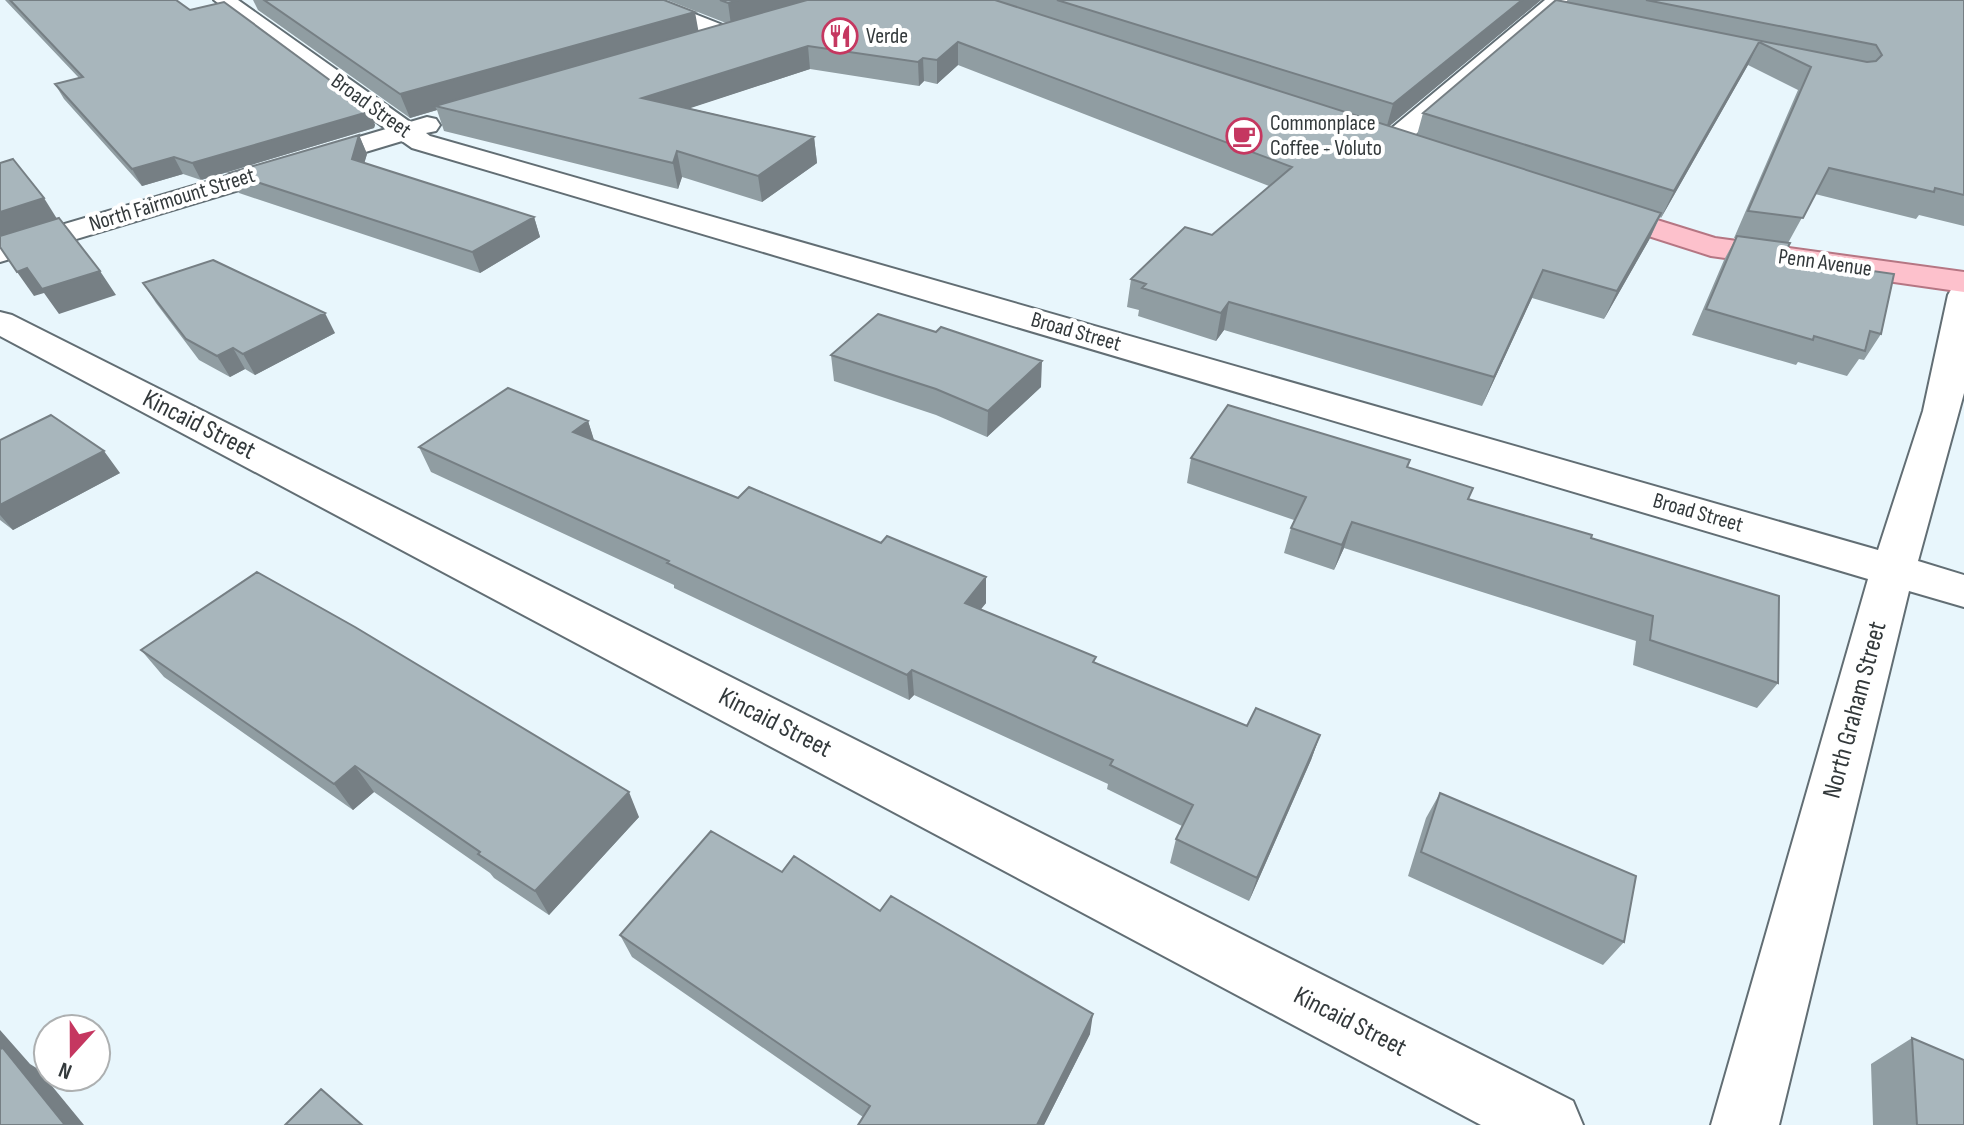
<svg xmlns="http://www.w3.org/2000/svg" width="1964" height="1125" font-family="'Sofia Sans Condensed',sans-serif">
	<style>
		.lines { fill: none; stroke-linecap: round; stroke-linejoin: round }
		.minor-casing { stroke: #626e74; stroke-width: 4 }
		.major-casing { stroke: #b57683; stroke-width: 4 }
		.minor { fill: #fff; fill-rule: evenodd }
		.major { fill: #fdc1cc; fill-rule: evenodd }
		.wall { fill: #909da2 }
		.shaded-wall { fill: #767f84 }
		.building { fill: #a8b6bc; stroke: #767f84; stroke-width: 2 }
		.labels { text-anchor: middle; dominant-baseline: central; stroke-width: 8; stroke-linejoin: round; paint-order: stroke }
		.far-poi-label { font-size: 22px; fill: #33393b; stroke: #fff; text-anchor: start }
		.far-street-label { font-size: 22px; fill: #33393b; stroke: #fff }
		.street-label { font-size: 26px; fill: #33393b; stroke: #fff }
	</style>
	<rect width="100%" height="100%" fill="#e8f6fc"/>
	<g class="lines">
		<defs>
			<path id="minor" d="M 214,0 L 238,0 L 410,122 L 427,117 L 436,119 L 440,125 L 436,131 L 426,133 L 430,136 L 1878,550 L 1923,411 L 1948,295 L 1952,288 L 1964,285 L 1964,393 L 1918,561 L 1964,575 L 1964,607 L 1909,591 L 1779,1125 L 1711,1125 L 1868,579 L 412,148 L 402,141 L 0,262 L 0,243 L 386,129 Z
				M 630,0 L 659,0 L 738,31 L 741,36 L 738,41 L 722,41 L 633,4 Z
				M 1545,0 L 1568,0 L 1399,149 L 1381,149 L 1377,143 L 1381,137 Z
				M 0,312 L 12,315 L 1573,1101 L 1583,1125 L 1481,1125 L 0,336 Z"/>
			<path id="major" d="M 1599,202 L 1715,238 L 1964,272 L 1964,292 L 1711,256 L 1589,217 L 1584,211 L 1589,205 Z"/>
		</defs>
		<use href="#minor" class="minor-casing"/>
		<use href="#major" class="major-casing"/>
		<use href="#minor" class="minor"/>
		<use href="#major" class="major"/>
	</g>
	<path class="wall" d="M 5,0 L 176,0 L 190,10 L 369,109 L 375,125 L 374,128 L 201,180 L 183,174 L 142,186 L 64,99 L 55,84 L 79,78 Z
		M 253,0 L 664,0 L 698,31 L 726,23 L 667,0 L 1541,0 L 1389,126 L 1417,135 L 1423,113 L 1567,3 L 1568,0 L 1964,0 L 1964,226 L 1919,215 L 1916,219 L 1815,194 L 1788,243 L 1782,258 L 1881,334 L 1864,360 L 1859,359 L 1847,376 L 1798,362 L 1796,365 L 1692,335 L 1724,260 L 1736,238 L 1734,238 L 1798,90 L 1748,65 L 1661,218 L 1660,217 L 1649,240 L 1604,319 L 1532,298 L 1482,406 L 1224,330 L 1216,341 L 1138,316 L 1139,310 L 1127,307 L 1131,279 L 1212,235 L 1269,186 L 958,65 L 937,84 L 924,81 L 919,86 L 810,69 L 689,108 L 814,137 L 817,163 L 762,202 L 682,177 L 678,189 L 444,131 L 437,110 L 410,118 L 258,10 Z
		M 359,135 L 367,154 L 364,163 L 534,217 L 540,237 L 480,273 L 239,193 L 229,173 Z
		M 143,283 L 335,333 L 255,375 L 245,369 L 230,377 L 199,360 L 156,303 Z
		M 831,355 L 1041,387 L 987,437 L 936,415 L 834,381 Z
		M 588,421 L 594,441 L 986,603 L 980,610 L 1095,663 L 1247,726 L 1320,735 L 1311,760 L 1249,901 L 1170,863 L 1176,839 L 1182,826 L 1107,789 L 1108,784 L 914,695 L 909,700 L 674,588 L 674,585 L 431,472 L 419,447 Z
		M 0,440 L 120,473 L 13,530 L 0,520 Z
		M 1191,458 L 1407,467 L 1468,499 L 1591,538 L 1778,683 L 1757,708 L 1633,665 L 1636,641 L 1344,548 L 1334,570 L 1284,553 L 1291,528 L 1294,520 L 1187,483 Z
		M 141,650 L 639,817 L 549,915 L 494,878 L 490,873 L 374,792 L 353,810 L 164,677 Z
		M 1440,793 L 1624,942 L 1603,965 L 1408,876 L 1426,818 Z
		M 782,872 L 880,911 L 1090,1034 L 1044,1125 L 858,1125 L 863,1117 L 632,957 L 620,935 Z
		M 1912,1038 L 1964,1125 L 1873,1125 L 1871,1064 Z"/>
	<path class="shaded-wall" d="M 739,0 L 817,0 L 731,25 L 728,3 Z
		M 1522,0 L 1541,0 L 1386,129 L 1393,104 Z
		M 695,12 L 699,34 L 435,106 L 437,110 L 410,118 L 400,94 Z
		M 958,42 L 958,65 L 937,84 L 937,60 Z
		M 1759,42 L 1748,65 L 1661,218 L 1674,191 Z
		M 808,46 L 810,69 L 648,122 L 642,98 Z
		M 923,58 L 924,81 L 919,86 L 918,62 Z
		M 369,109 L 375,125 L 374,128 L 201,180 L 192,163 Z
		M 359,135 L 367,154 L 360,178 L 352,159 Z
		M 814,137 L 817,163 L 762,202 L 758,176 Z
		M 677,151 L 682,177 L 678,189 L 673,163 Z
		M 174,157 L 183,174 L 142,186 L 132,169 Z
		M 44,198 L 59,222 L 0,241 L 0,212 Z
		M 1661,213 L 1649,240 L 1604,319 L 1617,291 Z
		M 534,217 L 540,237 L 480,273 L 472,252 Z
		M 27,268 L 100,271 L 116,295 L 59,314 L 44,293 L 34,296 L 17,272 Z
		M 1543,270 L 1532,298 L 1482,406 L 1494,377 Z
		M 1229,302 L 1224,330 L 1216,341 L 1221,313 Z
		M 325,313 L 335,333 L 255,375 L 243,354 Z
		M 233,348 L 245,369 L 230,377 L 217,356 Z
		M 1042,361 L 1041,387 L 987,437 L 988,411 Z
		M 588,421 L 596,446 L 573,432 Z
		M 104,451 L 120,473 L 13,530 L 0,515 L 0,505 Z
		M 1352,522 L 1344,548 L 1334,570 L 1342,545 Z
		M 986,577 L 986,603 L 965,629 L 965,603 Z
		M 912,670 L 914,695 L 909,700 L 907,675 Z
		M 1320,735 L 1311,760 L 1249,901 L 1257,878 Z
		M 355,766 L 374,792 L 353,810 L 334,784 Z
		M 629,792 L 639,817 L 549,915 L 535,891 Z
		M 1093,1014 L 1090,1034 L 1044,1125 L 1037,1125 Z
		M 0,1030 L 30,1064 L 38,1069 L 84,1125 L 65,1125 L 0,1049 Z"/>
	<path class="building" d="M 10,0 L 176,0 L 190,10 L 224,2 L 369,109 L 368,112 L 192,163 L 174,157 L 132,169 L 55,84 L 83,77 Z
		M 264,0 L 664,0 L 695,12 L 400,94 Z
		M 720,0 L 739,0 L 728,3 Z
		M 807,0 L 995,0 L 1661,213 L 1617,291 L 1543,270 L 1494,377 L 1229,302 L 1221,313 L 1142,288 L 1146,284 L 1131,279 L 1185,227 L 1212,235 L 1292,167 L 958,42 L 937,60 L 923,58 L 918,62 L 808,46 L 642,98 L 814,137 L 758,176 L 677,151 L 673,163 L 435,106 Z
		M 1057,0 L 1522,0 L 1393,104 Z
		M 1556,0 L 1867,62 L 1876,61 L 1882,55 L 1876,45 L 1646,0 L 1964,0 L 1964,195 L 1935,188 L 1934,192 L 1829,168 L 1803,218 L 1748,211 L 1811,67 L 1759,42 L 1674,191 L 1423,113 Z
		M 359,135 L 352,159 L 534,217 L 472,252 L 229,173 Z
		M 13,159 L 44,198 L 0,212 L 0,163 Z
		M 59,218 L 100,271 L 42,289 L 27,268 L 17,272 L 0,247 L 0,236 Z
		M 1737,236 L 1790,243 L 1782,258 L 1894,274 L 1881,334 L 1870,331 L 1865,351 L 1814,336 L 1813,340 L 1706,309 Z
		M 213,260 L 325,313 L 243,354 L 233,348 L 217,356 L 186,339 L 143,283 Z
		M 878,314 L 936,332 L 941,327 L 1042,361 L 988,411 L 936,389 L 831,355 Z
		M 508,388 L 588,421 L 573,432 L 738,498 L 749,487 L 881,543 L 887,536 L 986,577 L 965,603 L 1096,657 L 1093,662 L 1247,726 L 1256,708 L 1320,735 L 1257,878 L 1176,839 L 1193,805 L 1110,765 L 1113,760 L 912,670 L 907,675 L 667,563 L 669,561 L 419,447 Z
		M 1228,405 L 1410,460 L 1407,467 L 1473,488 L 1468,499 L 1592,535 L 1591,538 L 1779,596 L 1778,683 L 1650,640 L 1653,616 L 1352,522 L 1342,545 L 1291,528 L 1306,497 L 1191,458 Z
		M 51,415 L 104,451 L 0,505 L 0,440 Z
		M 257,572 L 355,627 L 629,792 L 535,891 L 478,854 L 480,852 L 355,766 L 334,784 L 141,650 Z
		M 1440,793 L 1636,876 L 1624,942 L 1421,852 Z
		M 711,831 L 782,872 L 794,856 L 880,911 L 891,896 L 1093,1014 L 1037,1125 L 858,1125 L 870,1106 L 620,935 Z
		M 1912,1038 L 1964,1060 L 1964,1125 L 1917,1125 Z
		M 3,1048 L 65,1125 L 0,1125 L 0,1049 Z
		M 321,1089 L 362,1125 L 285,1125 Z"/>
	<defs>
		<symbol id="restaurant-ring" viewBox="-11 -11 22 22"><circle r="9.5" fill="#fff" stroke="#c53760" stroke-width="1.5"/><path d="M-5-6h1v4h1v-4h1v4h1v-4h1v5L-1.5 .5V6h-2V.5L-5-1ZM5-6V6H3V1.5H1.5Q1.5-4 5-6Z" fill="#c53760"/></symbol>
		<symbol id="cafe-ring" viewBox="-11 -11 22 22"><circle r="9.5" fill="#fff" stroke="#c53760" stroke-width="1.5"/><path d="M-5.5-4.5H6V0H3Q3 3.5 0 3.5H-2.5Q-5.5 3.5-5.5 0ZM3-3.2v2h1.7v-2ZM-6 4.5H4V6H-6Z" fill="#c53760"/></symbol>
	</defs>
	<g fill-rule="evenodd">
		<use href="#restaurant-ring" x="820" y="16" width="40" height="40"/>
		<use href="#cafe-ring" x="1224" y="116" width="40" height="40"/>
	</g>
	<g class="labels">
		<g class="far-poi-label">
			<text x="866" y="36">Verde</text>
			<text x="1270" y="123">Commonplace<tspan x="1270" dy="25">Coffee - Voluto</tspan></text>
		</g>
		<g class="far-street-label">
			<text transform="translate(371 106) rotate(36)">Broad Street</text>
			<text transform="translate(172 200) rotate(-17)">North Fairmount Street</text>
			<text transform="translate(1825 263) rotate(8)">Penn Avenue</text>
			<text transform="translate(1076 332) rotate(16)">Broad Street</text>
			<text transform="translate(1698 513) rotate(16)">Broad Street</text>
		</g>
		<g class="street-label">
			<text transform="translate(199 425) rotate(27)">Kincaid Street</text>
			<text transform="translate(1855 710) rotate(-75)">North Graham Street</text>
			<text transform="translate(775 723) rotate(27)">Kincaid Street</text>
			<text transform="translate(1350 1022) rotate(27)">Kincaid Street</text>
		</g>
	</g>
	<g transform="translate(72 1053) rotate(201)"><circle r="38" fill="#ffffff" stroke="#adb0b1" stroke-width="2"/>
	<path d="M0-6L14 30L0 20L-14 30Z" fill="#c53760"/>
	<text y="-12" font-size="22" font-weight="bold" text-anchor="middle" fill="#33393b">N</text>
	</g>
</svg>
